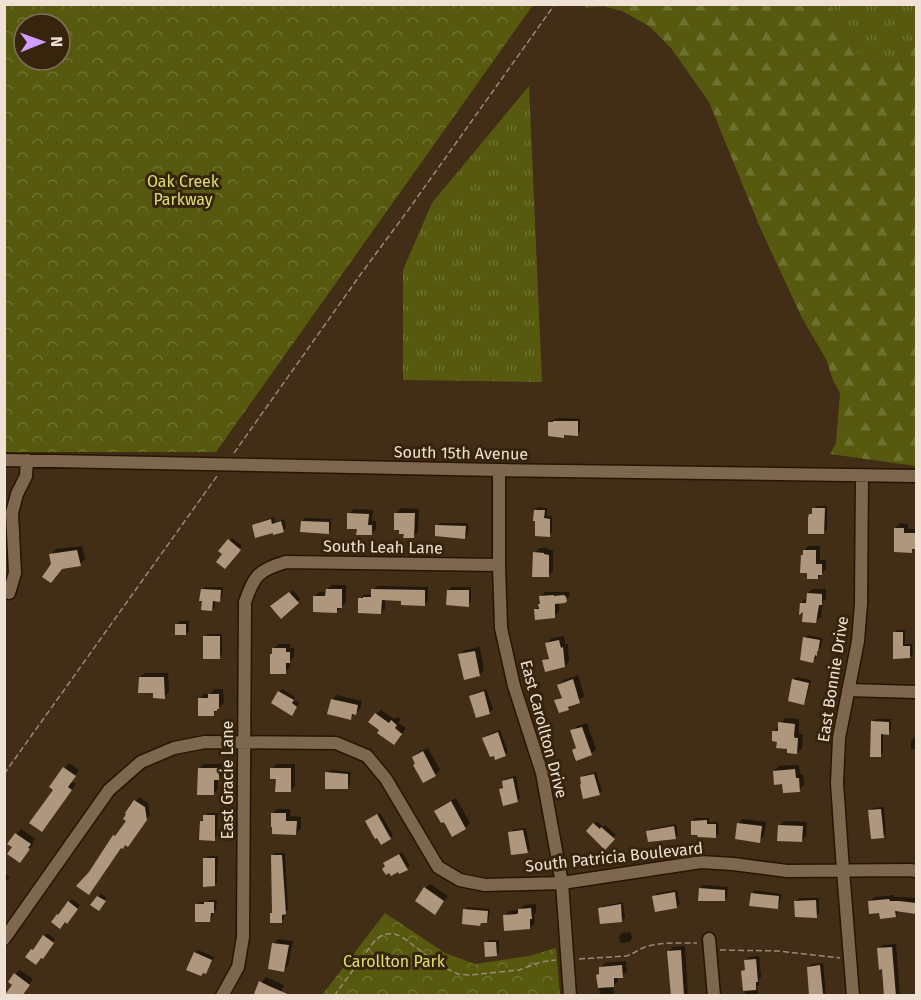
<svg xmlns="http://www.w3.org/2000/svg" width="921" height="1000" font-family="'Fira Sans',sans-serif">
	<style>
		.grass { fill: url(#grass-tufts) }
		.forest { fill: url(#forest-firs) }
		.park { fill: url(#park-crowns); fill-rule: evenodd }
		.shadow { fill: #0007 }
		.building { fill: #af977e }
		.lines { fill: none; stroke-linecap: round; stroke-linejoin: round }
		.minor-casing { stroke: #281501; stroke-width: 15 }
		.path { stroke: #998977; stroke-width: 1.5; stroke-dasharray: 6 3; stroke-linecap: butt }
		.minor { stroke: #7e674f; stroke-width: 12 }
		.labels { text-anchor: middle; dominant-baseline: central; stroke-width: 6; stroke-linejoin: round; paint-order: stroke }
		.park-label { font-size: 16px; fill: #dae070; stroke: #37240d }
		.street-label { font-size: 16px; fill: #efe2d5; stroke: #37240d }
	</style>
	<defs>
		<pattern id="grass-tufts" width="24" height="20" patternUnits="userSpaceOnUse" patternTransform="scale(1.5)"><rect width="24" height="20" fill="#575a0e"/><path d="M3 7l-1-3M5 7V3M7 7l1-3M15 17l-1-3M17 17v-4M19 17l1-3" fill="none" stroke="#6f7130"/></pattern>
		<pattern id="forest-firs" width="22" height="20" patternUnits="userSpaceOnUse" patternTransform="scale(1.5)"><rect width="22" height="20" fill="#575a0e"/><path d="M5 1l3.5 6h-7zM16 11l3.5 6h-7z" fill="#6f7130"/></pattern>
		<pattern id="park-crowns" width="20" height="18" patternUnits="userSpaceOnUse" patternTransform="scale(1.5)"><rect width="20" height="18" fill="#575a0e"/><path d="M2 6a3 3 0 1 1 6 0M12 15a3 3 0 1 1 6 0" fill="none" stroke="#6f7130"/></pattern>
	</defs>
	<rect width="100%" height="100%" fill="#422e17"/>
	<path class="grass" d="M 826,5 L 916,5 L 916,40 L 893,64 L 861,61 L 841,17 Z
		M 529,86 L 542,382 L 403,380 L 403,270 L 432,203 Z"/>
	<path class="forest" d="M 585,5 L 826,5 L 841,17 L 861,61 L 893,64 L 916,40 L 916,466 L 830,454 L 836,443 L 840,393 L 833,380 L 826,359 L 802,318 L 759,225 L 709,102 L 671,48 L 649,26 L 622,11 L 603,6 L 585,8 Z"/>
	<path class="park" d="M 5,4 L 533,4 L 533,5 L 216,452 L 5,452 ZM 24,24 L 60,24 L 60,60 L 24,60 Z
		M 385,913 L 445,953 L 475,964 L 529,956 L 556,948 L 560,995 L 322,995 Z"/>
	<path class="shadow" d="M 557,418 L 580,419 L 580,431 L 577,434 L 566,434 L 563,437 L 550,422 L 553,420 Z
		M 816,506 L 827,506 L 827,529 L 824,532 L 811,515 Z
		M 538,507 L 547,508 L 547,516 L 552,516 L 552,532 L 549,535 L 535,510 Z
		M 401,508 L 419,509 L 418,532 L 413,536 L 401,528 L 396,513 Z
		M 354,509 L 373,510 L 372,521 L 376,521 L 376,529 L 371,534 L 358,528 L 349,514 Z
		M 274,517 L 275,522 L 284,519 L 286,528 L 283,531 L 253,526 L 256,523 Z
		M 305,518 L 331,519 L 331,530 L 328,533 L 302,521 Z
		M 440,523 L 468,523 L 468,534 L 465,537 L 437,526 Z
		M 900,523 L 908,524 L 908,529 L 916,529 L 916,547 L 911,551 L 895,528 Z
		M 232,538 L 242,546 L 228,564 L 224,554 L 220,551 Z
		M 82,546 L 85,559 L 80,564 L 63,567 L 51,581 L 53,564 L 51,554 L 56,549 Z
		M 809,546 L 820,546 L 820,560 L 826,560 L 826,569 L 818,578 L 802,556 L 804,554 L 804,550 Z
		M 539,548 L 548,548 L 548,550 L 553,550 L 553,571 L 548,576 L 534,553 Z
		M 332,585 L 346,585 L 346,602 L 337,612 L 315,596 L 319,592 L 327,592 L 327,589 Z
		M 377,586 L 428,587 L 428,601 L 424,605 L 402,599 L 385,599 L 385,609 L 381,613 L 360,599 L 364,595 L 373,594 L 373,590 Z
		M 205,587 L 223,587 L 222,598 L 219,600 L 215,600 L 215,607 L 212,610 L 202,590 Z
		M 451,587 L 471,587 L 471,602 L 468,605 L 448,590 Z
		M 813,589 L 826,589 L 826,599 L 823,601 L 821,617 L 816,621 L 804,610 L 801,603 L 806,598 L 808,599 L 808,593 Z
		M 293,590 L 300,599 L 282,616 L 287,595 Z
		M 545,592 L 569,592 L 570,595 L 564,602 L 559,602 L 559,612 L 554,616 L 535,610 L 541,603 L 541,597 Z
		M 180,621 L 189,621 L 189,631 L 186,634 L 177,624 Z
		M 897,630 L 905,630 L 905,644 L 912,644 L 913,654 L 910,657 L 895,657 L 895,633 Z
		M 208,634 L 222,634 L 222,654 L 219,657 L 205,637 Z
		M 808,635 L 823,638 L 821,647 L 817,653 L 816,658 L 813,661 L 805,638 Z
		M 564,636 L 565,644 L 568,644 L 569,661 L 565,666 L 544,661 L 550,655 L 547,643 L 552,638 Z
		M 278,644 L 290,644 L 290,648 L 294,648 L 294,657 L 290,661 L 290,667 L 285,672 L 274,649 Z
		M 480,647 L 484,670 L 480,675 L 460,654 L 465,650 Z
		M 145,673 L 168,673 L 169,692 L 164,697 L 154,692 L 140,677 Z
		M 578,675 L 584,696 L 569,708 L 560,711 L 556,701 L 563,695 L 559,685 L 564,680 Z
		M 796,677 L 811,680 L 806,700 L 803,703 L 793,680 Z
		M 214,689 L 223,689 L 224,702 L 213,715 L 200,699 L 204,694 L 210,694 Z
		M 282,689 L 295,697 L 294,700 L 299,703 L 295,711 L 279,692 Z
		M 486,689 L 493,709 L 490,712 L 477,716 L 471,696 L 474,693 Z
		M 337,695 L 362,701 L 360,709 L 350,718 L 332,700 Z
		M 381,710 L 394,719 L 397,717 L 401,719 L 398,723 L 406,728 L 399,738 L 381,730 L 376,714 Z
		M 785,718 L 799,719 L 799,734 L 803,734 L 802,748 L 797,753 L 778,740 L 774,732 Z
		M 875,719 L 891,719 L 891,730 L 888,733 L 883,733 L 883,753 L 880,756 L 872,722 Z
		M 587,723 L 596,749 L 591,754 L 577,747 L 572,731 L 577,726 Z
		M 500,730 L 508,752 L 505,755 L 484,738 L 487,735 Z
		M 914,738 L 916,738 L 916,749 L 911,749 L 911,741 Z
		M 428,748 L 440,770 L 435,775 L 417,764 L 414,757 L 418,752 Z
		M 69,763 L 79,770 L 71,781 L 76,784 L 46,826 L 55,789 L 51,786 Z
		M 204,764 L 223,764 L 223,773 L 218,778 L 218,789 L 213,794 L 199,769 Z
		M 277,764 L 295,764 L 295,786 L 290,791 L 277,777 L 272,768 Z
		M 799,765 L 800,774 L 803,774 L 804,785 L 799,790 L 784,782 L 774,771 L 779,766 Z
		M 330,770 L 351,772 L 350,784 L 347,787 L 327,773 Z
		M 596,772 L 602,791 L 599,794 L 581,778 L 584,775 Z
		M 516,776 L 520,798 L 517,801 L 500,790 L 503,787 L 503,781 L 506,778 Z
		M 139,797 L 148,803 L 150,815 L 131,841 L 126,843 L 90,873 L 114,836 L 128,821 L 127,813 Z
		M 456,798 L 470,823 L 466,827 L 453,835 L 436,811 L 441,806 Z
		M 884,807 L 886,834 L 883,837 L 870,811 L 873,808 Z
		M 277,809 L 290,809 L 290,816 L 301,817 L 301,828 L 296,833 L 272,814 Z
		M 208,813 L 218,813 L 217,836 L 214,839 L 201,821 Z
		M 380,813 L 393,835 L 390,838 L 369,819 Z
		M 695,818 L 709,818 L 709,822 L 718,822 L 719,833 L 716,836 L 692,821 Z
		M 743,819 L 766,822 L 764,836 L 759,841 L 738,824 Z
		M 597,821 L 603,827 L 605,825 L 616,835 L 605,848 L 588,831 Z
		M 784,821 L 807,822 L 806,836 L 802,840 L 779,826 Z
		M 676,824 L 678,835 L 675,838 L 648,832 L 650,829 Z
		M 526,828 L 530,849 L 527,852 L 510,833 L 513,830 Z
		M 21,829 L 35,839 L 32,843 L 33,844 L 20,862 L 14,847 L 9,843 Z
		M 402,852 L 410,866 L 400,872 L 388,860 Z
		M 275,853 L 285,853 L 288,910 L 284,913 L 284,919 L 281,922 L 273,912 L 272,856 Z
		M 208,856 L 218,856 L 217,882 L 214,885 L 205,859 Z
		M 4,873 L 10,877 L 4,884 Z
		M 430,884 L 448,896 L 435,913 L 425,888 Z
		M 703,885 L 728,887 L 727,897 L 724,900 L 700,888 Z
		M 677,890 L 680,904 L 677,907 L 654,896 L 657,893 Z
		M 755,890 L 781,894 L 780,904 L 777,907 L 752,893 Z
		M 101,894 L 107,898 L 101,906 L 92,905 Z
		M 894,895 L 894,897 L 905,897 L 916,898 L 916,917 L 916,912 L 900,910 L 895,916 L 881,911 L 870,902 L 874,897 Z
		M 799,898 L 819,898 L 819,913 L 816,916 L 796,901 Z
		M 72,899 L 80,905 L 70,919 L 65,921 L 53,921 Z
		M 209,900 L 217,900 L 216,909 L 213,913 L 212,918 L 209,921 L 197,905 L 200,902 L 207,902 Z
		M 623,902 L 625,918 L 622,920 L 600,909 L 603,906 Z
		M 536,904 L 536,912 L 534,915 L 535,923 L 530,928 L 505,916 L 509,911 L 519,910 L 524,905 Z
		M 468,907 L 490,909 L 489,919 L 486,922 L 483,921 L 480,925 L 465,909 Z
		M 631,932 L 632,939 L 629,942 L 620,943 L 619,936 L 622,933 Z
		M 47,933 L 55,939 L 45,954 L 27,957 Z
		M 278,939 L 293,941 L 288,965 L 284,970 L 274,943 Z
		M 489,940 L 499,940 L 499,952 L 496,955 L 486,943 Z
		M 896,944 L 900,996 L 885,996 L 884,968 L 879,949 L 883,945 Z
		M 685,946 L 688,996 L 672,996 L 668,952 L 673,947 Z
		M 198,950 L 214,957 L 208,969 L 206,972 L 195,953 Z
		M 759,956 L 761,977 L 759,979 L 759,985 L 757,987 L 758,996 L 745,996 L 743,971 L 746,968 L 745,961 L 749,957 Z
		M 626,961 L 627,971 L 622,976 L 618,976 L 618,981 L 613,986 L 614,996 L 600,996 L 598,975 L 601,973 L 600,968 L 605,963 Z
		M 823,963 L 826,996 L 813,996 L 808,967 L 811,964 Z
		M 20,970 L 33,979 L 22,996 L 6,996 L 14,985 L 15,974 Z
		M 266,977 L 284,985 L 279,996 L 261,982 Z"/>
	<path class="building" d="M 553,421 L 578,421 L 578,436 L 564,435 L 564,438 L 548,436 L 548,422 L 553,422 Z
		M 812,508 L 825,508 L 824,534 L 808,534 L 808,518 L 809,514 L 812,514 Z
		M 534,510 L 545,510 L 544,518 L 550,519 L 550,537 L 535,536 L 535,521 L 533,521 Z
		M 347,513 L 369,514 L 368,525 L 372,525 L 372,535 L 356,535 L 357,529 L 347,529 Z
		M 394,513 L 415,513 L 414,538 L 403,538 L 404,534 L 399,534 L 399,530 L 394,530 Z
		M 271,519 L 272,524 L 281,521 L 284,532 L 273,535 L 273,533 L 255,538 L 252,525 Z
		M 301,521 L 329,522 L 329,534 L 300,532 Z
		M 435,525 L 466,526 L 465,539 L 435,536 Z
		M 894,528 L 904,528 L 904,533 L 916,533 L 916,549 L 912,549 L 912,553 L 894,552 Z
		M 228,539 L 241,550 L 225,569 L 216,562 L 222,554 L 218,551 Z
		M 77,550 L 81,566 L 62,569 L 51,583 L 42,577 L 51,564 L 49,554 Z
		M 803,550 L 816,550 L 816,564 L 822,564 L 822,575 L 818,575 L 818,579 L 807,579 L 807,573 L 800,573 L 801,555 L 803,555 Z
		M 533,552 L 544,553 L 544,554 L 549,555 L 549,577 L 532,577 Z
		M 201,589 L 221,590 L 220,602 L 213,601 L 212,611 L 201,610 L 202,601 L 199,601 Z
		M 326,589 L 342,589 L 342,608 L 337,608 L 337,613 L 313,612 L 313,596 L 325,596 Z
		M 371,589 L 425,590 L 425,606 L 401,605 L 401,601 L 382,600 L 381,614 L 358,613 L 358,598 L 363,598 L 363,597 L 371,597 Z
		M 447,590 L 469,590 L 469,607 L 446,605 Z
		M 289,592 L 299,603 L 281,619 L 270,606 Z
		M 807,593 L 822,594 L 822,605 L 819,605 L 816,623 L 802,622 L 803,612 L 799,615 L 800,603 L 806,603 Z
		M 554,595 L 554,596 L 564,595 L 566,597 L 567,601 L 565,603 L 555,604 L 555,618 L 535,620 L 534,609 L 539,609 L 538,604 L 540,604 L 539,596 Z
		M 175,624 L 186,624 L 186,635 L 175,635 Z
		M 893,632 L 903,632 L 903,646 L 910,646 L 910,658 L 893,659 Z
		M 203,636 L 220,636 L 220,659 L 203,659 Z
		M 803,637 L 820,640 L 818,652 L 817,651 L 817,656 L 815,655 L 813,663 L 800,660 Z
		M 559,640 L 561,648 L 563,647 L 565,667 L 545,672 L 542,660 L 549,659 L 545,643 Z
		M 272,648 L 286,648 L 286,652 L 290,652 L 290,663 L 286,663 L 286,674 L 270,674 L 270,654 L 272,654 Z
		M 475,651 L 480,676 L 464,680 L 458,654 Z
		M 139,677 L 164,677 L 165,699 L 153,698 L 153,693 L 138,693 Z
		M 573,679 L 580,703 L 568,707 L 569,710 L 559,713 L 554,700 L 562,698 L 557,685 Z
		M 792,679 L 809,683 L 804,705 L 788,701 Z
		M 278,691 L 294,700 L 292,703 L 297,707 L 292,716 L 271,703 Z
		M 484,691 L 490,714 L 476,718 L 469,696 Z
		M 208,694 L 219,694 L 219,709 L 217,709 L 217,711 L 214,711 L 214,716 L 198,716 L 198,698 L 208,698 Z
		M 331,699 L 358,705 L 356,715 L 352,714 L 351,720 L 327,714 Z
		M 375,713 L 389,723 L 391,720 L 397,725 L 395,728 L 402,734 L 394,745 L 377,733 L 379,730 L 368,722 Z
		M 871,721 L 889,722 L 889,735 L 881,734 L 881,757 L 870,757 Z
		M 778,722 L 795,724 L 794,736 L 795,738 L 798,738 L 797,754 L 787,753 L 787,749 L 776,748 L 777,742 L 772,741 L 772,731 L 778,731 Z
		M 582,727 L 592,755 L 576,761 L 572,750 L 576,748 L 570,730 Z
		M 498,732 L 506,756 L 495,760 L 494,756 L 490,757 L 482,738 Z
		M 423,751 L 436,776 L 423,783 L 413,765 L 415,764 L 412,757 Z
		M 63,767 L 76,776 L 68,787 L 72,790 L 42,832 L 29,823 L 53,790 L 49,787 Z
		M 198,768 L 219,768 L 219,780 L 214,780 L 214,795 L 197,795 Z
		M 270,768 L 291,768 L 291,792 L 275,792 L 276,779 L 270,779 Z
		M 795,769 L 796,778 L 799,778 L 800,792 L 783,793 L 782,784 L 774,785 L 773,771 Z
		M 325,772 L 348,774 L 348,789 L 325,789 Z
		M 594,774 L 600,795 L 583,799 L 580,785 L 581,784 L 580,777 Z
		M 513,778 L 518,802 L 503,806 L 499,789 L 503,788 L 502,781 Z
		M 134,800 L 145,807 L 147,820 L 128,847 L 125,845 L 123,849 L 121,848 L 89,895 L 76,886 L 89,872 L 113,835 L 115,836 L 126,821 L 123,819 L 126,814 L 125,813 Z
		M 451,801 L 466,829 L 452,837 L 445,824 L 443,822 L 441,823 L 434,811 Z
		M 881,809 L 884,838 L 871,839 L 868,810 Z
		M 271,813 L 286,813 L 286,821 L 297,821 L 296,835 L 272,834 L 272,827 L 271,827 Z
		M 377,814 L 391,839 L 381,845 L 377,838 L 375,839 L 365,821 Z
		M 203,815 L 215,815 L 215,841 L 199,840 L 200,821 L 203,821 Z
		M 707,820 L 707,824 L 716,824 L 716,838 L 698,837 L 697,835 L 691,835 L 691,821 Z
		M 593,823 L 600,829 L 601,827 L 615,839 L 605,850 L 586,831 Z
		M 737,823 L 762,826 L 760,843 L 735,839 Z
		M 778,825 L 803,826 L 802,842 L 777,841 Z
		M 674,826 L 676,839 L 648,842 L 646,831 Z
		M 523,830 L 528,853 L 511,855 L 508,832 Z
		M 15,833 L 31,844 L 28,848 L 30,849 L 20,863 L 7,854 L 12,847 L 7,844 Z
		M 399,854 L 408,870 L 399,874 L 398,872 L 391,876 L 389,873 L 386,875 L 382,869 L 385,866 L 383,863 Z
		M 271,855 L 282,855 L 286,914 L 282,915 L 282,923 L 270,923 L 270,913 L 272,913 Z
		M 203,858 L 215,858 L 215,886 L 203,887 Z
		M 424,887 L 444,901 L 435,915 L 415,901 Z
		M 699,888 L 725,890 L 725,901 L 698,901 Z
		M 675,892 L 677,908 L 655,912 L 652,896 Z
		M 751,893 L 779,896 L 778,909 L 749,906 Z
		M 97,896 L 106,901 L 99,911 L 90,905 Z
		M 889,899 L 890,901 L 899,901 L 916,903 L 916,914 L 895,911 L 896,917 L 880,919 L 879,913 L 869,914 L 868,901 Z
		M 816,900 L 817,918 L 795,917 L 794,901 Z
		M 68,901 L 78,909 L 67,924 L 65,922 L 60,929 L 51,922 L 57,914 L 58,915 Z
		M 204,902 L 214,902 L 214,913 L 211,913 L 210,922 L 195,922 L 195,904 L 204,904 Z
		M 621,904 L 622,922 L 600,924 L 598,908 Z
		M 531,908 L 532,919 L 530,919 L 530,929 L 504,931 L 503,915 L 517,914 L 518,913 L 518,909 Z
		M 463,909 L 488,911 L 487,923 L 481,923 L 480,926 L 462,924 Z
		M 43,935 L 54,943 L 43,959 L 41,958 L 36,965 L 25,957 L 31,949 L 33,950 Z
		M 484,942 L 496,942 L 497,956 L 485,957 Z
		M 272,943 L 289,945 L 284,972 L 268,969 Z
		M 892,947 L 896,996 L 884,996 L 882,969 L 879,970 L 877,948 Z
		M 681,950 L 684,996 L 671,996 L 667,951 Z
		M 194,952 L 212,960 L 206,974 L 203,973 L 201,976 L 186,970 Z
		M 756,959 L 758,982 L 756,982 L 756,990 L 743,991 L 741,971 L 745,970 L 744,960 Z
		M 622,965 L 623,978 L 614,978 L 614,987 L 598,988 L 596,975 L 599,974 L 599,967 Z
		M 820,965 L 823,994 L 809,995 L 807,967 Z
		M 14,973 L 30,985 L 22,996 L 4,996 L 12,985 L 8,982 Z
		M 259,981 L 269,986 L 292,996 L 258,996 L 254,994 Z"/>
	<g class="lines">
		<defs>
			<path id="minor" d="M 4,460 L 499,470 L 916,476
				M 499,470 L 499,565 L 501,628 L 514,686 L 542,773 L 562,883 L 570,996
				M 9,593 L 15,573 L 12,513 L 17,494 L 26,476 L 27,460
				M 848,690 L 916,692
				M 4,939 L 109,790 L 141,762 L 174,748 L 205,742 L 336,743 L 367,756 L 386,779 L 438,867 L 460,880 L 485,885 L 562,883 L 701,862 L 733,864 L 787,871 L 910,870 L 916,871
				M 709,939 L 714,996
				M 222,996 L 238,967 L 243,937 L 245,602 C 254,576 258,570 286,562 L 499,565
				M 853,996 L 843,870 L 837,783 L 839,738 L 858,641 L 861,604 L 862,475"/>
		</defs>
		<use href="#minor" class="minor-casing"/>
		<path class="path" d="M 234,453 L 363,271 L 409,209 L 555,4
			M 4,774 L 217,476
			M 720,950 L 779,951 L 840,958
			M 579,959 L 626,956 C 634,954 640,948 648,946 C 664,942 681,943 697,943
			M 334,996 L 373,943 C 381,933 390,931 402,937 L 441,966 L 458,974 L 470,975 L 519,970 L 541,962 L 556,960"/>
		<use href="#minor" class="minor"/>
	</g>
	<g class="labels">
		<g class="park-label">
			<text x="183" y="181">Oak Creek<tspan x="183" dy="18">Parkway</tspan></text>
			<text x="394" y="961">Carollton Park</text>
		</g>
		<g class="street-label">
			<text transform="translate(461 453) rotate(1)">South 15th Avenue</text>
			<text transform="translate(383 547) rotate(1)">South Leah Lane</text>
			<text transform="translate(833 679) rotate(-81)">East Bonnie Drive</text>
			<text transform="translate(544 729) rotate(75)">East Carollton Drive</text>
			<text transform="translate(227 780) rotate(-90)">East Gracie Lane</text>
			<text transform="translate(614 857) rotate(-6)">South Patricia Boulevard</text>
		</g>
	</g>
	<rect width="921" height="1000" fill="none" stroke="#efe2d5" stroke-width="12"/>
	<g transform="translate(42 42) rotate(89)"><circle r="28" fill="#37240d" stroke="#81705d" stroke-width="1.5"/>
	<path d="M0-4.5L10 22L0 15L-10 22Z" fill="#d19dfe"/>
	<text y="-9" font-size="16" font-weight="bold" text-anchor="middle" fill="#efe2d5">N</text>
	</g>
</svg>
